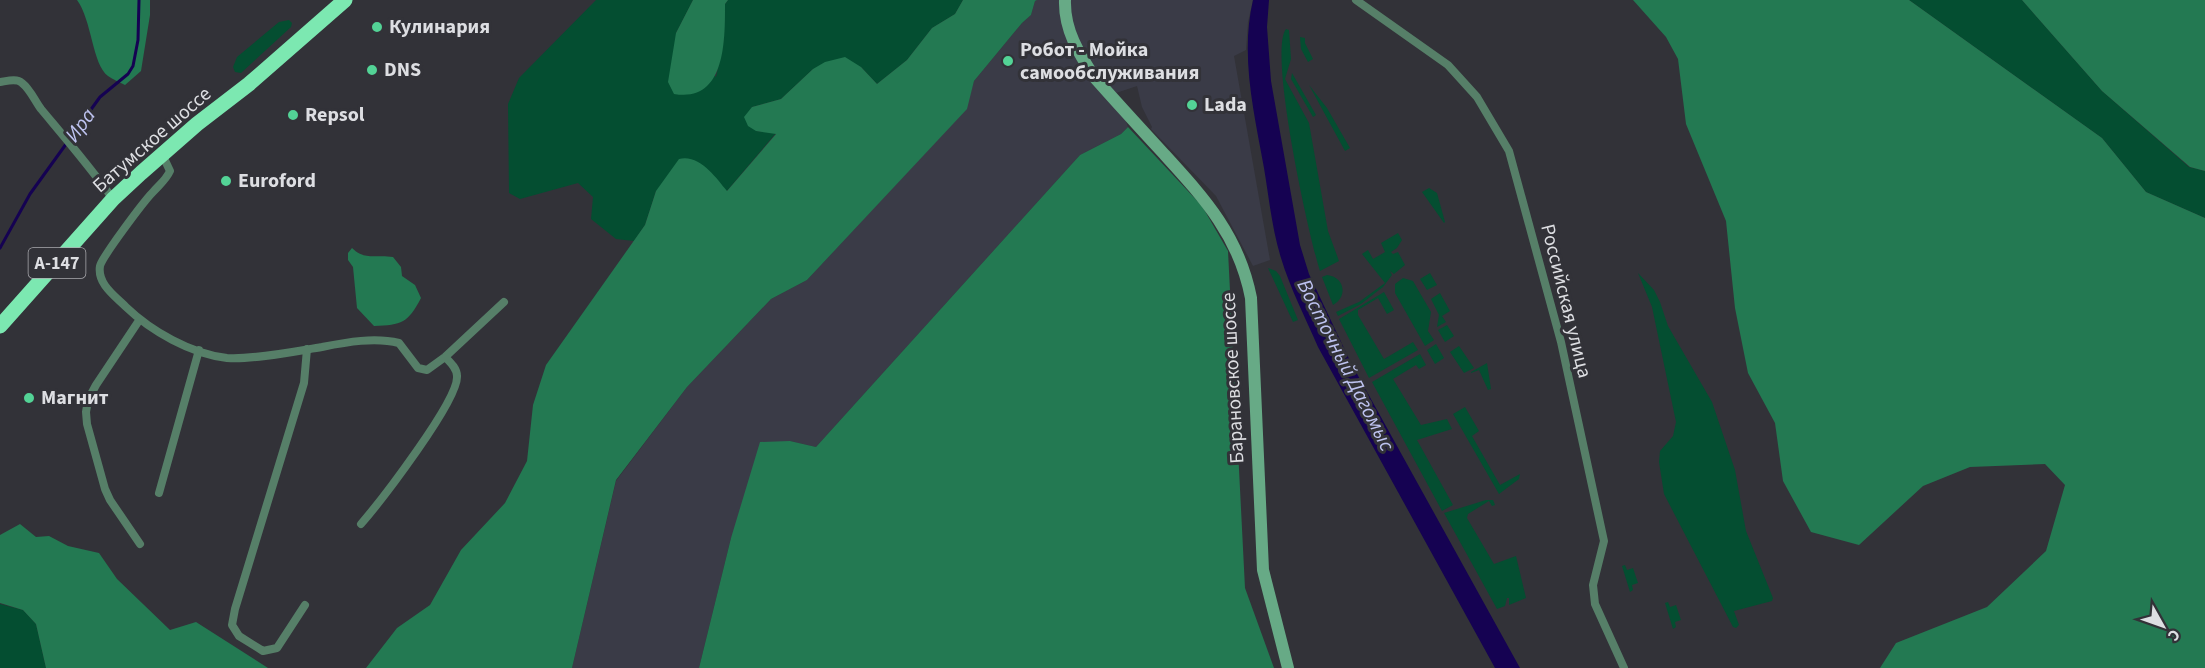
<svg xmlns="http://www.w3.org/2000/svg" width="2205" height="668" font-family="'Source Sans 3',sans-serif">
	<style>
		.built { fill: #3a3b47 }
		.green { fill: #044e31 }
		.forest { fill: #237952 }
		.water { fill: #150252 }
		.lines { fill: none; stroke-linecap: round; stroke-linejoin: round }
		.stream { stroke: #150252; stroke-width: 3 }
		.street { stroke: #567f68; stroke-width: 8 }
		.secondary { stroke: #67aa86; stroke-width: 12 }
		.highway { stroke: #7ce8b1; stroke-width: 15 }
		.poi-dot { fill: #53d396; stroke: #323238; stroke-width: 2 }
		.labels { text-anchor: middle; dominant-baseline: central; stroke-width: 6; stroke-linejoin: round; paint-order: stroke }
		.shield { fill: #323238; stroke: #aaaaaf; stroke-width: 1.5 }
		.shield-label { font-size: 18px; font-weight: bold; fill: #dddee2 }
		.poi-label { font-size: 20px; font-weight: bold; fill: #dddee2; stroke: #323238; text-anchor: start }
		.street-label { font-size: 20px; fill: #dddee2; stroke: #323238 }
		.water-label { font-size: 21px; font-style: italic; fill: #bec3f0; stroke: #323238 }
	</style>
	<rect width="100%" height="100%" fill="#323238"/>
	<path class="built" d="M 1037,0 L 1253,0 L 1248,22 L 1246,50 L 1234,56 L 1270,260 L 1253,266 L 1216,196 L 1151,129 L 1152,127 L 1142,107 L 1137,86 L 1116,93 L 1128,127 L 1121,134 L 1080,155 L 816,447 L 790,441 L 731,538 L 699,668 L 572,668 L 616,481 L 687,387 L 771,299 L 807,280 L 966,109 L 974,81 L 1022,23 L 1031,15 L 1035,1 Z"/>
	<path class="green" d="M 596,0 L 693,0 L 676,33 L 716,77 L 723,44 L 725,4 L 728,0 L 963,0 L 955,14 L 932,28 L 907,60 L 877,84 L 861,67 L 813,69 L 781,99 L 752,107 L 756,131 L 776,133 L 726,192 L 656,191 L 645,225 L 634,241 L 616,239 L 591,219 L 593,197 L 578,183 L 520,199 L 509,193 L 508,104 L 519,78 Z
		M 1909,0 L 2022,0 L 2102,91 L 2189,167 L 2205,171 L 2205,218 L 2146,192 L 2102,138 Z
		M 289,20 L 292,23 L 291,27 L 241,73 L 235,72 L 233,67 L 237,57 L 279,22 Z
		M 1286,29 L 1289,30 L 1291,59 L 1285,79 L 1309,123 L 1328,231 L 1339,261 L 1320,271 C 1309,237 1268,52 1286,29 Z
		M 1300,37 L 1305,38 L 1305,43 L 1313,59 L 1308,62 L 1301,49 Z
		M 1292,73 L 1316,115 L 1313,117 L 1291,79 Z
		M 1309,85 L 1327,108 L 1350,148 L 1345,151 Z
		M 1429,188 L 1437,193 L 1445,222 L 1444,223 L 1422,192 Z
		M 1398,233 L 1402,240 L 1397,248 L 1391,252 L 1393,254 L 1398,252 L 1405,265 L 1394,274 L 1390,271 L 1392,275 L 1383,287 L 1361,304 L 1338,316 L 1336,312 L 1359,302 L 1385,283 L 1362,254 L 1368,250 L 1373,259 L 1385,252 L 1381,243 Z
		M 1268,268 L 1276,271 L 1280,276 L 1298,320 L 1293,322 Z
		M 1430,273 L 1437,285 L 1427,290 L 1420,279 Z
		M 1638,273 L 1654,290 L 1660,302 L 1668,326 L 1712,402 L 1735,470 L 1746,531 L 1773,598 L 1772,601 L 1734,611 L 1739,625 L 1736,628 L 1733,627 L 1664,494 L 1659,462 L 1660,451 L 1673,436 L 1676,422 L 1652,307 Z
		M 1327,275 C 1345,277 1348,297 1333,305 L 1322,277 Z
		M 1403,278 L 1413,281 L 1431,312 L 1428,331 L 1434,340 L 1425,346 L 1395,293 L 1395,284 Z
		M 1384,292 L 1394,310 L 1387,314 L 1378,298 L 1358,310 L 1358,315 L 1384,359 L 1413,342 L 1418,350 L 1369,378 L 1339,319 Z
		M 1440,293 L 1450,311 L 1442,316 L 1446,322 L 1437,327 L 1439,315 L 1431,299 Z
		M 1447,325 L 1454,336 L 1445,342 L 1438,330 Z
		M 1436,344 L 1444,358 L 1435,364 L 1427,350 Z
		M 1459,346 L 1474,368 L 1464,373 L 1450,352 Z
		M 1420,354 L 1426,365 L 1419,369 L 1416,365 L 1393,379 L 1421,425 L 1447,419 L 1452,429 L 1417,440 L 1453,505 L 1442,511 L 1372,382 Z
		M 1487,363 L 1491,389 L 1488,390 L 1479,370 L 1471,373 L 1471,372 Z
		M 1465,407 L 1479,431 L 1472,436 L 1500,485 L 1520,474 L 1519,479 L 1499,494 L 1453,414 Z
		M 1486,500 L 1493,500 L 1495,505 L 1492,506 L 1489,501 L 1468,514 L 1467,518 L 1494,564 L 1516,556 L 1526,598 L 1509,605 L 1509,598 L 1507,598 L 1505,606 L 1497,609 L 1444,513 Z
		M 1625,565 L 1627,570 L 1633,568 L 1638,583 L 1632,585 L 1633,590 L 1630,592 L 1622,566 Z
		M 1668,602 L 1670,607 L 1676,605 L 1681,620 L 1675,622 L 1676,627 L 1673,629 L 1665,603 Z
		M 0,604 L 23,610 L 36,624 L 46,668 L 0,668 Z"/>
	<path class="forest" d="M 77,0 L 150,0 L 150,15 L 141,71 L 125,85 C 119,82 112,79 108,76 C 92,64 92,20 77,0 Z
		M 693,0 L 728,0 L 725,4 C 725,40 726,103 674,94 L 668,82 L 676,33 Z
		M 963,0 L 1037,0 L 1035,1 L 1031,15 L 1022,23 L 974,81 L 967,109 L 807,280 L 771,299 L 687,387 L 616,480 L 572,668 L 366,668 L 397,628 L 430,605 L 461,550 L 505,503 L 527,461 L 533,405 L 546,365 L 645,225 L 656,191 L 679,159 C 700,154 716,178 727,191 L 776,134 L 756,131 L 748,126 L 744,117 L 752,107 L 781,99 L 813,69 L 825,62 L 845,57 L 861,67 L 877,84 L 907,60 L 932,28 L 955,14 Z
		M 1633,0 L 1909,0 L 2102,138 L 2146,192 L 2205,218 L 2205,668 L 1880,668 L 1896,643 L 1987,607 L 2046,551 L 2065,485 L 2045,464 L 1970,467 L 1923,486 L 1859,545 L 1811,532 L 1783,481 L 1775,423 L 1748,373 L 1735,308 L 1726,221 L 1686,124 L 1678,59 L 1666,37 Z
		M 2022,0 L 2205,0 L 2205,171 L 2190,167 L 2102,91 Z
		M 1128,127 L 1202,206 L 1228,251 L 1245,588 L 1274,668 L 699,668 L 731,538 L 760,442 L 790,441 L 816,447 L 1080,155 L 1121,134 Z
		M 352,248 C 365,261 376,254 393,257 L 401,267 L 402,276 L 415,285 L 421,298 C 408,323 402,325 374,326 L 357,308 L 353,267 L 348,260 L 348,253 Z
		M 20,524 L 36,537 L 49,536 L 68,546 L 99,553 L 117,579 L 170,630 L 196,622 L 268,668 L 46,668 L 36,624 L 23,610 L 0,603 L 0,535 Z"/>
	<path class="water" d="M 1253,0 L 1269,0 L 1267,27 L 1271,81 L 1300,245 L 1309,274 L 1351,363 L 1520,668 L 1495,668 L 1318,347 C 1305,317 1290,288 1281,258 C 1272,229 1269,198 1264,168 C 1254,112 1240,56 1253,0 Z"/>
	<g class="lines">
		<path class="stream" d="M 0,248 L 30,194 L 100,97 L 128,74 L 133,66 L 138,40 L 139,0"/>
		<path class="street" d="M 1356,0 L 1448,65 L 1477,97 L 1509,151 L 1561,342 L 1604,541 L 1593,585 L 1595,604 L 1624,668
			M 0,82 C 7,81 17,78 22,83 C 30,89 35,101 41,109 C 66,139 91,168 113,199
			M 162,154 L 170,171 C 166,180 159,185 153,192 C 144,201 102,257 100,266 C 97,284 115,296 126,307 C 151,331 191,354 227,358 C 252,360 297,351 322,347 C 347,342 375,337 399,343 L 418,368 L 427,370 L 445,357 L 504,302
			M 140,319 L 96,385 L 88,400 L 86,412 L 87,424 L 105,489 L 110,500 L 140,544
			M 159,493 L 199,350
			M 361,524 C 380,502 459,400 457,376 C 457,368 450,362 445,357
			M 305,605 L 277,648 L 263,651 L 239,636 L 232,625 L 235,609 L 304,383 L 307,349"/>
		<path class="secondary" d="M 1065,0 C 1064,30 1079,54 1095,78 C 1118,104 1141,129 1164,154 C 1205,199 1239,236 1251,298 L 1263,570 L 1288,668"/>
		<path class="highway" d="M 0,326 L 113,199 L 141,173 L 197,124 L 249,84 L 345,0"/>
	</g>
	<g class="poi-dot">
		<circle cx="377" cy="27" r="6"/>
		<circle cx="1008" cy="61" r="6"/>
		<circle cx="372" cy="70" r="6"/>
		<circle cx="1192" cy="105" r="6"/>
		<circle cx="293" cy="115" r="6"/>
		<circle cx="226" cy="181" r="6"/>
		<circle cx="29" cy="398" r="6"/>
	</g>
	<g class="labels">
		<rect class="shield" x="28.5" y="248" width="57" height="30" rx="4.5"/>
		<g class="shield-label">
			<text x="57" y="263">А-147</text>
		</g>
		<g class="poi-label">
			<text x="389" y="27">Кулинария</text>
			<text x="1020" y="50">Робот - Мойка<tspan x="1020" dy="23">самообслуживания</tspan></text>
			<text x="384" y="70">DNS</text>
			<text x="1204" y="105">Lada</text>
			<text x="305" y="115">Repsol</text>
			<text x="238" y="181">Euroford</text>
			<text x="41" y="398">Магнит</text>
		</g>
		<g class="street-label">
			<text transform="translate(152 140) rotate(-41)">Батумское шоссе</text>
			<text transform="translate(1566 301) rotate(76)">Российская улица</text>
			<text transform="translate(1233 378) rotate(-93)">Барановское шоссе</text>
		</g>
		<g class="water-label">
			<text transform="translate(80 125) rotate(-54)">Ира</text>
			<text transform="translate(1346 365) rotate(63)">Восточный Дагомыс</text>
		</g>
	</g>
	<g transform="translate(2163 626) rotate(130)" stroke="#323238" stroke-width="4.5" paint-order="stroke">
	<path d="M0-4.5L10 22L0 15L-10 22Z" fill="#dddee2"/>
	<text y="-9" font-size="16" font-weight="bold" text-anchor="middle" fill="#dddee2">С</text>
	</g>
</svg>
